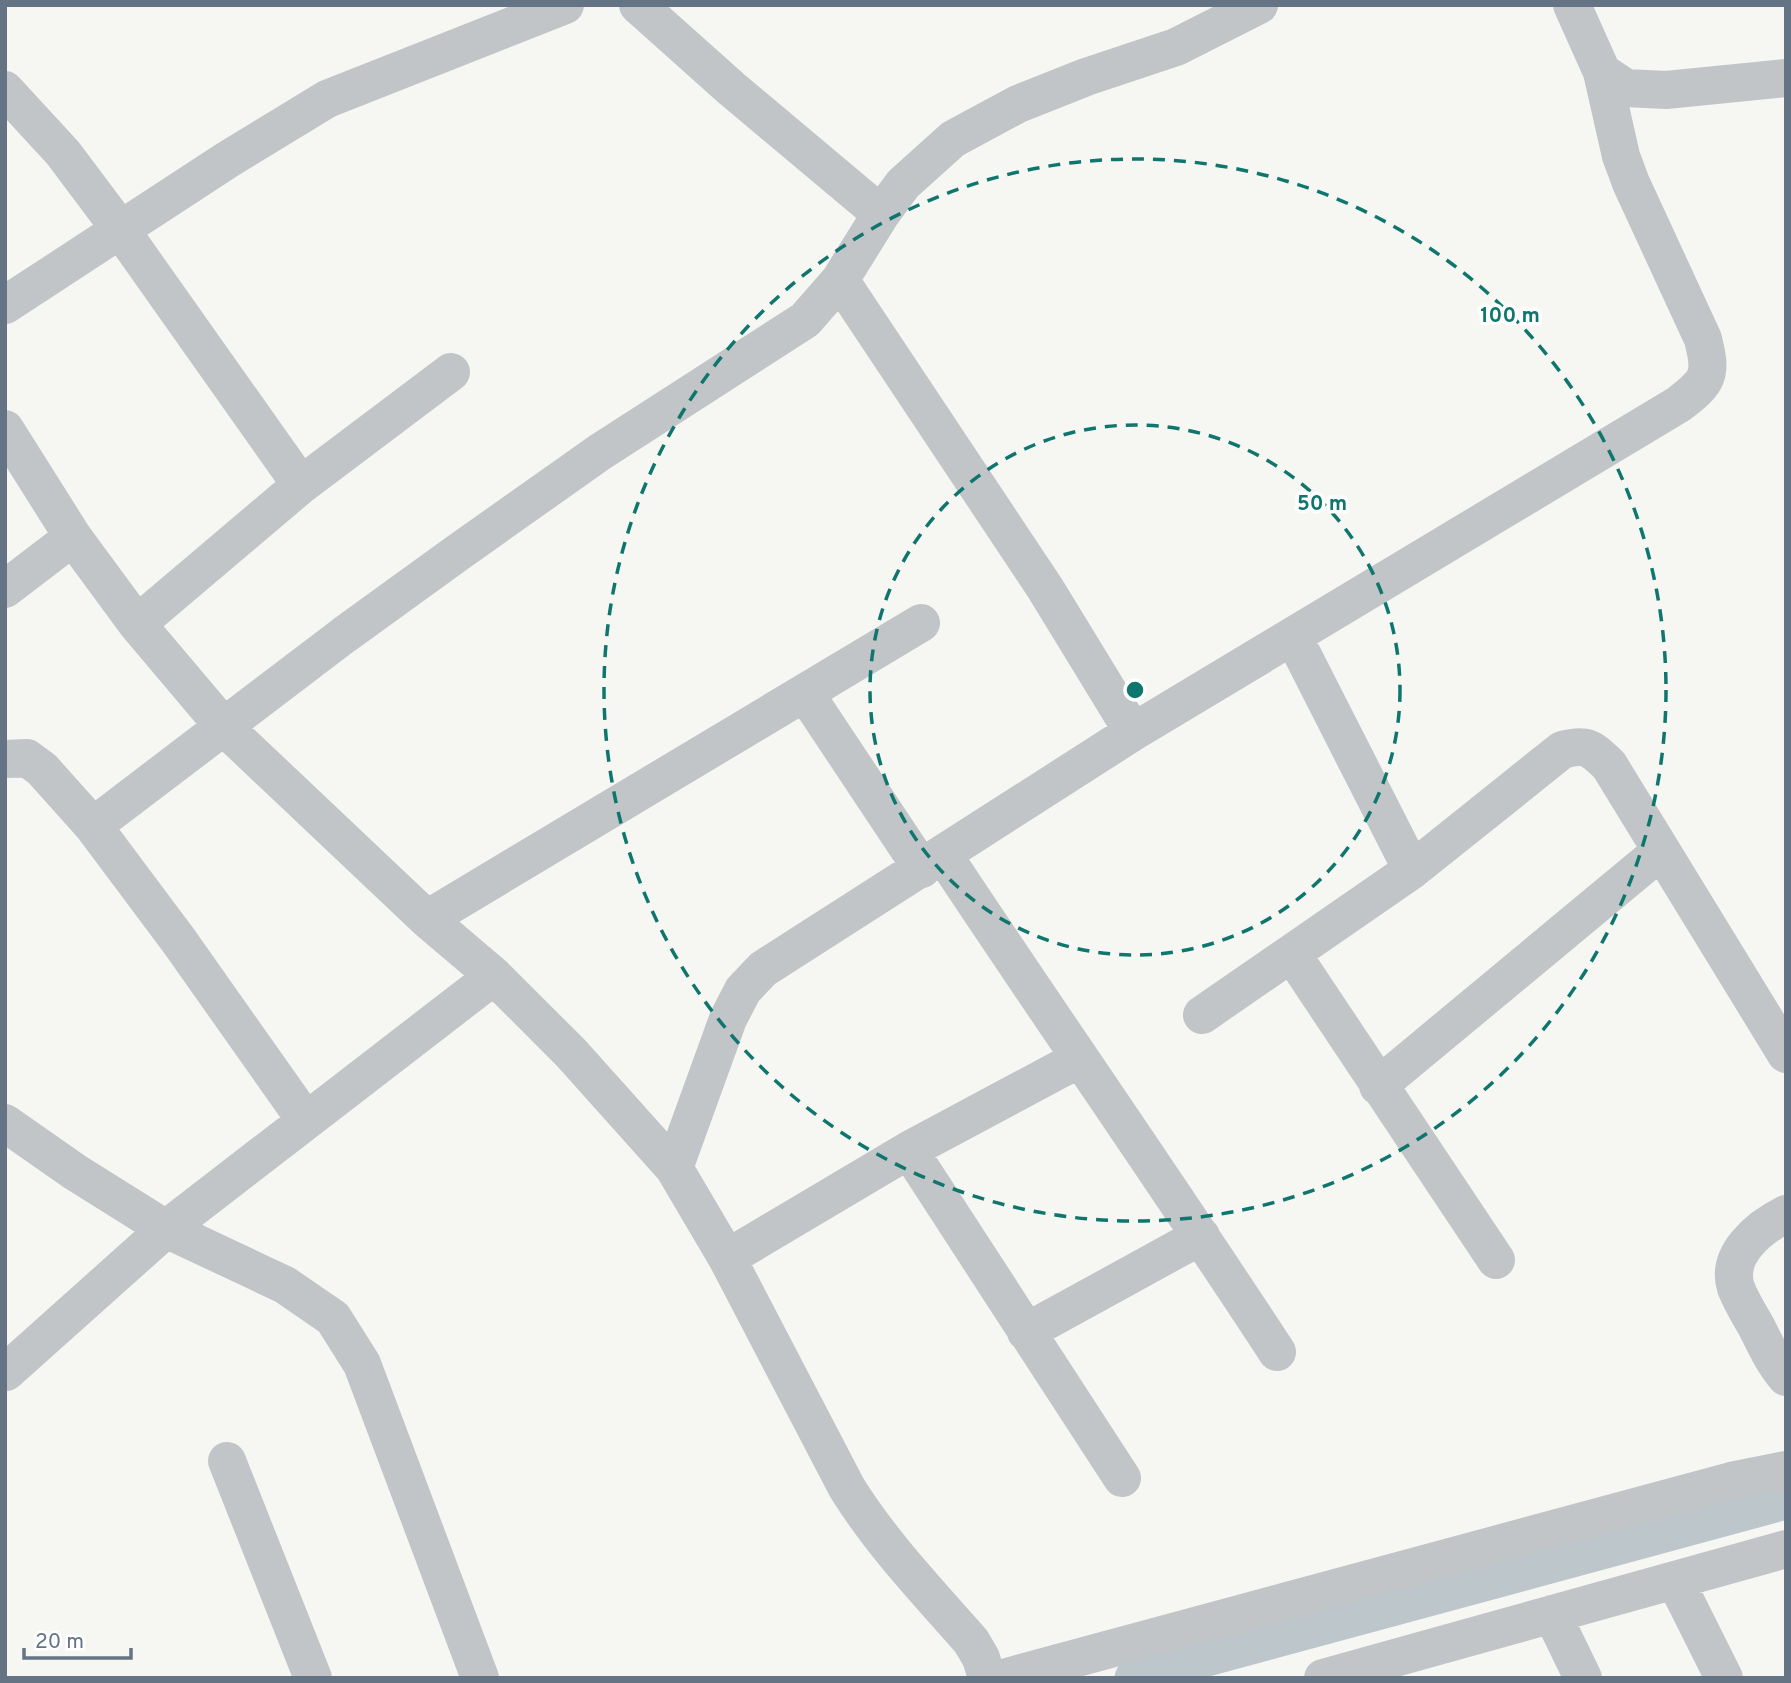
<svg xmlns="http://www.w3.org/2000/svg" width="1791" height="1683" font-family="Overpass,sans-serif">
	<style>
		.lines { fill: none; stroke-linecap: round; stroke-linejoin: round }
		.canal { stroke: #bcc6cb; stroke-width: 37 }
		.minor { stroke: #c1c5c8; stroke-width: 38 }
		.ring { fill: none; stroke: #0f766e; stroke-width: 3.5; stroke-dasharray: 12 9 }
		.centre { fill: #0f766e; stroke: #fff; stroke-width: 3.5 }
		.ring-label { font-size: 21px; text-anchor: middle; font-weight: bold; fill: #0f766e; stroke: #fff; stroke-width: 7; stroke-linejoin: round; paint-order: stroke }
	</style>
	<rect width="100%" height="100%" fill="#f6f6f3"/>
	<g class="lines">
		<path class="canal" d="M 1133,1678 L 1786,1501"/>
		<path class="minor" d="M 638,5 L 732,89 L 881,214
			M 1572,5 L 1602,72 L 1626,88 L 1666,90 L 1786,78
			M 5,90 L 63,153 L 120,229 L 301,485
			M 840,280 L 1045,588 L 1133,732
			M 5,305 L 227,160 L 327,99 L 565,5
			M 451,372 L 301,485 L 137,624 L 224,727 L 427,919 L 494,976 L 571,1053 L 674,1168 L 727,1258 L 847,1488 C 882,1544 927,1591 971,1641 L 981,1658 L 987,1678
			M 5,429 L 73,537 L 137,624
			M 5,589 L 73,537
			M 1293,636 L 1412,870
			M 805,693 L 922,869
			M 5,759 L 27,758 L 42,769 L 93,826 L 179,941 L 306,1121
			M 93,826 L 344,635 L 460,551 L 600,452 L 805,320 L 840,280 L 881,214 L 903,184 L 953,139 L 1018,104 L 1086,77 L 1176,47 L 1259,5
			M 944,856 C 1054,1022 1168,1185 1277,1352
			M 427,919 L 921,623
			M 1292,954 L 1496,1260
			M 1202,1015 L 1412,870 L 1562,750 C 1587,743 1591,748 1609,765 L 1786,1054
			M 1378,1086 L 1661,851
			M 5,1123 L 75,1172 L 166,1229 L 285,1285 L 333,1318 L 362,1364 L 480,1678
			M 909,1150 L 1122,1478
			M 674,1168 L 728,1019 L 743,990 L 763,969 L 1133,732 L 1679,404 C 1709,381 1712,375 1703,339 L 1631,183 L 1621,156 L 1602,72
			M 1786,1214 C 1760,1227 1725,1254 1736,1288 C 1741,1301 1749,1314 1756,1326 C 1765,1344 1773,1362 1786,1377
			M 727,1258 L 909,1150 L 1079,1059
			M 1026,1332 L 1201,1236
			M 6,1372 L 166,1229 L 494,976
			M 227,1461 L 313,1678
			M 1675,1580 L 1724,1678
			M 1552,1614 L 1583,1678
			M 1003,1678 L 1731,1481 L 1786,1470
			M 1323,1678 L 1786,1549"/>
	</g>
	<g class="ring">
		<circle cx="1135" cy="690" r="265"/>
		<circle cx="1135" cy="690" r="531"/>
	</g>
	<circle cx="1135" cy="690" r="10" class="centre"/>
	<g class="ring-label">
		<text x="1510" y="322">100 m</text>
		<text x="1322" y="510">50 m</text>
	</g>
	<rect width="1791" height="1683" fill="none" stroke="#657484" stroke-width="14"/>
	<path d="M24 1648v10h107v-10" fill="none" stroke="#657484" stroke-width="3.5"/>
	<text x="35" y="1648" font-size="21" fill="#657484" stroke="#ffffff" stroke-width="5" paint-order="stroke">20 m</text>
</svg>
